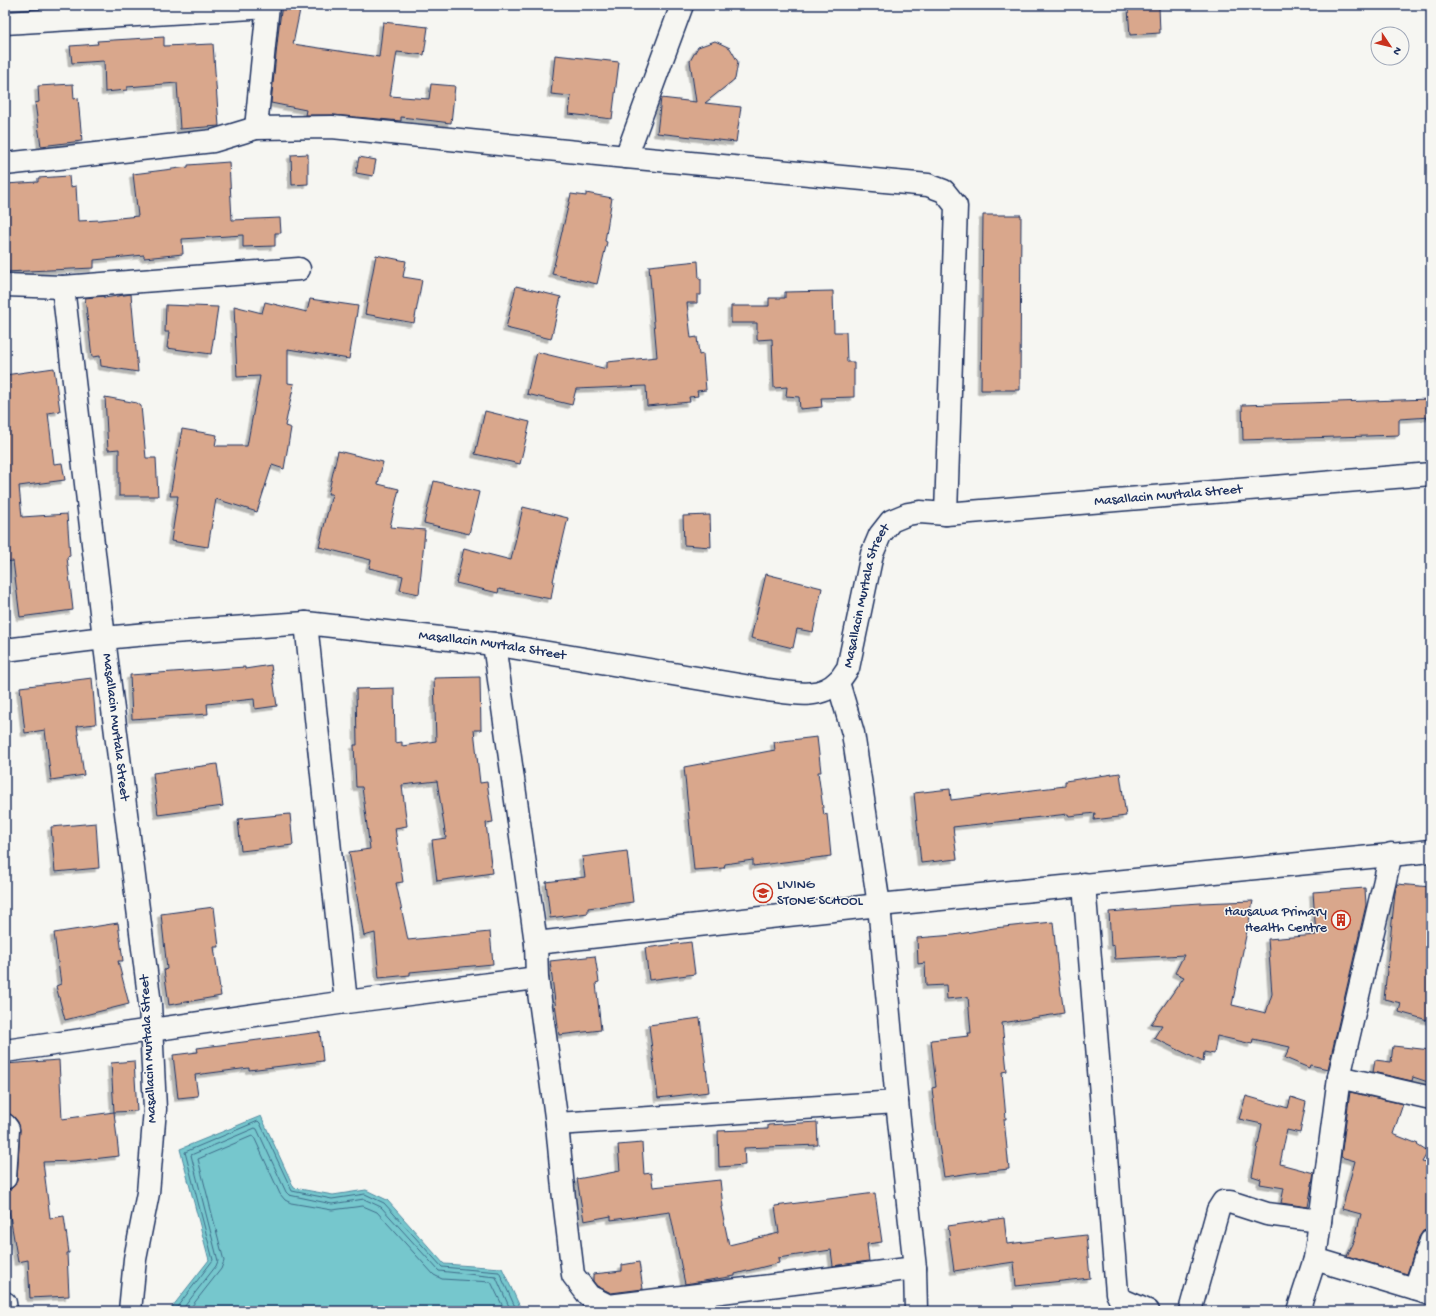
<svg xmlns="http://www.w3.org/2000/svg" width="1436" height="1316" font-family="'Gochi Hand',sans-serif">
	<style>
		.water { fill: #76c7cd; stroke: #528aa1 }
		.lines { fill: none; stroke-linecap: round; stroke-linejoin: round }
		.shore { stroke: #3f6c8a; stroke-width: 1 }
		.building { fill: #d9a78c; stroke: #1b2f5e; filter: url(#shadow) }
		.minor-casing { stroke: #1b2f5e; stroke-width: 25 }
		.minor { stroke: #f6f6f2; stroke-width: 22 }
		.labels { text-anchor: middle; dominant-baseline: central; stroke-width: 3; stroke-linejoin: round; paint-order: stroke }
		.street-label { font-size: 14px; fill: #1b2f5e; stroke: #f6f6f2 }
		.poi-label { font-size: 14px; fill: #1b2f5e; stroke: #f6f6f2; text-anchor: start }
	</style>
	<defs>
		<filter id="shadow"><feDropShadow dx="-3.5" dy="3.5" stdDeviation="0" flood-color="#0004"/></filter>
	</defs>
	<rect width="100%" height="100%" fill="#f6f6f2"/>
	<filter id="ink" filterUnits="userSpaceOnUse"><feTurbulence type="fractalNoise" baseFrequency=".025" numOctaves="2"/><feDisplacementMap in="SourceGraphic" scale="8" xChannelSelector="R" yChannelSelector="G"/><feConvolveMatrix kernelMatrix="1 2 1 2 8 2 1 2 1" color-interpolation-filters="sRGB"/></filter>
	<g filter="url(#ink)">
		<path class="water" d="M 261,1116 L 294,1188 L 333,1195 L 366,1190 L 387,1200 L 444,1264 L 502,1268 L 522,1311 L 169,1311 L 209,1260 L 180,1149 Z"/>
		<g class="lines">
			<path class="shore" d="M 174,1311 L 213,1260 L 185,1152 L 258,1121 L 260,1123 L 292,1191 L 332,1199 L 365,1194 L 384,1203 L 442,1267 L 499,1272 L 517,1311
				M 181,1311 L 216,1266 L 218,1261 L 191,1155 L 255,1128 L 257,1129 L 286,1192 L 289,1195 L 332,1204 L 364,1199 L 381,1207 L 439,1271 L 496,1277 L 511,1311
				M 188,1311 L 221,1269 L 224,1261 L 198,1159 L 252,1136 L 254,1137 L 280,1194 L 285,1200 L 291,1203 L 332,1210 L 363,1206 L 377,1212 L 434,1275 L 442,1279 L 491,1282 L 505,1311"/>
		</g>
		<path class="building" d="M 282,5 L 301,5 L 293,44 L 379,57 L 383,22 L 428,27 L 424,55 L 397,52 L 390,96 L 429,99 L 431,84 L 455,86 L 451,123 L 401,117 L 401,121 L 333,115 L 305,115 L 306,110 L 271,103 L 279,26 Z
			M 1159,7 L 1160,33 L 1130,35 L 1128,9 Z
			M 164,37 L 164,46 L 213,44 L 219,126 L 180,129 L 177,83 L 127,87 L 127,90 L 105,92 L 104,61 L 72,63 L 70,46 L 98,44 L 97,41 Z
			M 715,41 L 730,48 L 738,62 L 735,79 L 705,103 L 741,107 L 736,142 L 657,133 L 661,98 L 696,102 L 690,61 L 698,47 Z
			M 555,55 L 619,62 L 612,119 L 569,114 L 571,96 L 551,94 Z
			M 73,84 L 74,99 L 78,98 L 82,141 L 41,146 L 35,103 L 39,102 L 38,86 Z
			M 308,154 L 308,184 L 292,185 L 291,155 Z
			M 359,157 L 376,160 L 373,176 L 356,173 Z
			M 229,162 L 232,220 L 280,218 L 281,233 L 275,233 L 275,246 L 243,247 L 243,235 L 182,239 L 183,254 L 144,258 L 144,255 L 94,260 L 94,268 L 5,272 L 5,184 L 38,182 L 38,178 L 69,176 L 70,187 L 76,186 L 78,221 L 100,220 L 138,216 L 133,174 L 188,167 L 188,165 Z
			M 586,193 L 612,198 L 605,241 L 607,242 L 597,284 L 552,274 L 571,194 L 586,196 Z
			M 983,215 L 1021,215 L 1020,390 L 981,390 Z
			M 376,255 L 406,261 L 403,277 L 422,280 L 414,323 L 365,314 Z
			M 698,261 L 699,279 L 701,279 L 701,295 L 697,295 L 697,303 L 687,303 L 691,338 L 697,337 L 699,355 L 703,354 L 706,390 L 697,391 L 698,396 L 689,397 L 690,402 L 647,406 L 646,386 L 576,389 L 572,405 L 527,394 L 537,352 L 607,369 L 607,362 L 657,357 L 649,266 Z
			M 516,286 L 561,297 L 551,339 L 506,328 Z
			M 833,291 L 834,332 L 846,332 L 847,362 L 854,362 L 854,397 L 821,398 L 822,407 L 800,409 L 799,397 L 786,396 L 787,387 L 774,388 L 772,339 L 757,340 L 757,323 L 731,323 L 731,306 L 769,306 L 769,298 L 785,298 L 785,292 Z
			M 131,294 L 138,372 L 101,366 L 100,356 L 92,357 L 85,298 L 104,296 L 104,298 Z
			M 310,299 L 358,306 L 349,359 L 288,349 L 288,383 L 294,384 L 285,426 L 291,428 L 284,469 L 272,465 L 257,512 L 216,499 L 208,547 L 171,541 L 178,496 L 170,496 L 182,429 L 217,435 L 215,446 L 247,446 L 260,376 L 237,377 L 234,306 L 262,313 L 265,302 L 307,312 Z
			M 166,305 L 218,307 L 211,354 L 167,348 L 169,332 L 165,332 Z
			M 54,368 L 60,411 L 48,413 L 54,464 L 62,463 L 65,480 L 19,486 L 22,517 L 67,514 L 70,556 L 67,557 L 73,610 L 20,617 L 13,561 L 5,562 L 5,375 Z
			M 105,397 L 137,403 L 141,406 L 146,458 L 156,458 L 158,496 L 119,496 L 119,449 L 108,450 Z
			M 1431,399 L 1431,417 L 1399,419 L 1399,435 L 1243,440 L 1242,405 Z
			M 485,411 L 530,422 L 520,464 L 475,454 Z
			M 338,451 L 383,462 L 378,484 L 399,489 L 390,527 L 425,530 L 419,594 L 400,590 L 403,576 L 369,568 L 371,560 L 319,547 L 332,494 L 328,494 Z
			M 434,481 L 479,492 L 469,534 L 424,523 Z
			M 523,507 L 568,518 L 553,581 L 554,581 L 551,599 L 499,589 L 498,593 L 456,583 L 464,548 L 511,560 Z
			M 710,515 L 711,547 L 684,545 L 683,516 Z
			M 766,574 L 822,588 L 813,632 L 797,629 L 793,648 L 751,638 Z
			M 271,665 L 277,706 L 255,709 L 254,699 L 207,704 L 208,714 L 132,719 L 130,675 L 245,667 L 245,669 Z
			M 480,677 L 481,730 L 474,730 L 480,783 L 487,782 L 493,822 L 486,823 L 492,873 L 437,881 L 432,840 L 446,838 L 437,781 L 402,785 L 407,826 L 395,828 L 403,882 L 396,883 L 408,940 L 490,932 L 493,964 L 410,972 L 410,975 L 379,978 L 375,933 L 364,936 L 349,852 L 370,849 L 362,787 L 356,787 L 354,745 L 357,745 L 356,689 L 394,688 L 395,743 L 402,742 L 402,746 L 436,741 L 434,678 Z
			M 92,678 L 96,724 L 77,726 L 84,775 L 51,780 L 45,730 L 25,733 L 20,687 Z
			M 817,737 L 821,772 L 818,772 L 824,815 L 827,814 L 831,856 L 753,866 L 753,860 L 725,864 L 724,868 L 694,870 L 684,767 L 775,750 L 774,742 Z
			M 217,764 L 223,806 L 158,815 L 153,773 Z
			M 1120,773 L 1126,816 L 1094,820 L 1095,813 L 1069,816 L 1068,814 L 953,827 L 957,859 L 921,863 L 914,793 L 950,789 L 951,800 L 1065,786 L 1065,781 Z
			M 290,814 L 293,845 L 241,851 L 238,819 Z
			M 96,823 L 99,868 L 55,872 L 51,827 Z
			M 627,851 L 633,902 L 588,908 L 588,913 L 550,918 L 546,882 L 585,877 L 582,857 Z
			M 1397,884 L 1431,887 L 1431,1021 L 1399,1012 L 1401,1003 L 1384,999 L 1395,893 Z
			M 1365,888 L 1366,905 L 1328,1069 L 1310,1065 L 1309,1068 L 1285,1058 L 1290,1047 L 1253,1039 L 1252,1044 L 1217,1036 L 1214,1054 L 1204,1052 L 1203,1062 L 1154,1038 L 1162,1025 L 1151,1024 L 1184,977 L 1175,973 L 1184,955 L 1115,959 L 1114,945 L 1111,946 L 1109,912 L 1159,908 L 1169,907 L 1169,905 L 1201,903 L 1253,901 L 1232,1005 L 1266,1013 L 1272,994 L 1268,939 L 1316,935 L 1313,892 Z
			M 214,907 L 219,947 L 214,947 L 221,996 L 169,1005 L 164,970 L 167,969 L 161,914 Z
			M 1053,922 L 1058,972 L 1064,1013 L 1002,1023 L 1007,1071 L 1002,1072 L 1006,1119 L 1004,1119 L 1009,1169 L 971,1173 L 944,1177 L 937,1132 L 932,1088 L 936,1087 L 931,1040 L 969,1036 L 968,1033 L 971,1033 L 968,997 L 947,999 L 946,985 L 926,986 L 925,963 L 918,964 L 917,938 L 954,935 L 994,928 Z
			M 118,923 L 123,961 L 118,961 L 129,1004 L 65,1020 L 56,986 L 61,984 L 54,933 Z
			M 691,942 L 695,974 L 649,980 L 645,948 Z
			M 595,956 L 599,982 L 596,983 L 601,1030 L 559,1035 L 550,961 Z
			M 700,1018 L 709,1092 L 658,1098 L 649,1025 Z
			M 320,1032 L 323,1061 L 249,1070 L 249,1068 L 195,1075 L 198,1096 L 178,1098 L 173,1055 L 198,1052 L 197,1048 Z
			M 1393,1046 L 1431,1050 L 1431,1083 L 1413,1077 L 1412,1081 L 1373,1072 L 1375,1060 L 1391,1062 Z
			M 59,1060 L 62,1119 L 114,1112 L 119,1156 L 75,1161 L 43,1162 L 50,1218 L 64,1216 L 69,1253 L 67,1253 L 69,1296 L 30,1298 L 28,1260 L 18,1262 L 7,1199 L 5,1199 L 5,1190 L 11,1189 L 15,1185 L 17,1179 L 20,1130 L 18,1122 L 15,1118 L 10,1114 L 5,1113 L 5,1064 Z
			M 134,1061 L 137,1111 L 114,1112 L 111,1063 Z
			M 1350,1092 L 1403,1104 L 1393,1134 L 1418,1144 L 1417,1145 L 1428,1152 L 1422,1162 L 1431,1164 L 1431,1229 L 1423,1231 L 1419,1237 L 1407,1274 L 1347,1256 L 1354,1242 L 1361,1214 L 1342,1209 L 1355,1161 L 1341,1157 Z
			M 1246,1096 L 1288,1108 L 1291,1097 L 1306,1102 L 1300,1133 L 1287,1130 L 1280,1164 L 1314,1173 L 1308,1207 L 1281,1203 L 1284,1188 L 1260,1184 L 1261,1179 L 1252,1176 L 1262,1124 L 1239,1119 Z
			M 817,1122 L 818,1145 L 744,1148 L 745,1165 L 719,1167 L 718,1131 L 768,1129 L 768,1125 Z
			M 642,1143 L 644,1174 L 651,1173 L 653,1187 L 720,1180 L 723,1207 L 721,1207 L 729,1245 L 779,1233 L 775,1206 L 875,1193 L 882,1242 L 867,1244 L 869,1261 L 833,1266 L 831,1250 L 778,1258 L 779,1263 L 735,1274 L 735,1276 L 685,1284 L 670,1212 L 611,1220 L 611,1216 L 584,1221 L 577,1179 L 620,1171 L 618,1145 Z
			M 1004,1218 L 1007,1244 L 1086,1235 L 1090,1278 L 1016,1286 L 1014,1262 L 954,1271 L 948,1226 Z
			M 639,1262 L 643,1289 L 611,1293 L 597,1286 L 593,1281 L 593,1274 L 622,1271 L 622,1265 Z"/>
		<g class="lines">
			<defs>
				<g id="minor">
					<path d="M 5,23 L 268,7"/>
					<path d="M 256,128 L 268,5"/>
					<path d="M 626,157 L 682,5"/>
					<path d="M 5,164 L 213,141 L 256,128 L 332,127 L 626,157 L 928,185 L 944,191 L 956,206 L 946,514"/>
					<path d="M 5,285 L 63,287 L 299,269"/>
					<path d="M 306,623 L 346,1002"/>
					<path d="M 494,644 L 536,943 L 537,978 L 557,1124 L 564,1199 L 573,1275 L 589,1296 L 609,1306 L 915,1268"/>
					<path d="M 5,650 L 104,638 L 63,287"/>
					<path d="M 838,682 L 853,733 L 879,905 L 897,1102 L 915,1268 L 916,1311"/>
					<path d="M 1084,884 L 1117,1293 L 1120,1299 L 1148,1311"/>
					<path d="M 536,943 L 879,905 L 1431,851"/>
					<path d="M 5,1051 L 346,1002 L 537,978"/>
					<path d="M 1339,1077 L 1431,1098"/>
					<path d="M 557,1124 L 897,1102"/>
					<path d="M 5,1125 L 8,1129 L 5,1178"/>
					<path d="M 1315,1259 L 1431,1294"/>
					<path d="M 1415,1289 L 1431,1241"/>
					<path d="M 5,1303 L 6,1311"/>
					<path id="s1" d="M 130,1311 L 135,1259 L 148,1193 L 155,1109 L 150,1004 L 104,638 L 158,633 L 306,623 L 494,644 L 768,690 C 792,693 820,700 838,681 C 842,678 845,672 848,668 L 872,554 L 880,535 L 891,521 L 908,514 L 920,512 L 946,514 L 1431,474"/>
					<path d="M 1190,1311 L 1218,1210 L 1223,1202 L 1230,1202 L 1267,1214 L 1320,1221"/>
					<path d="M 1298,1311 L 1315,1259 L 1339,1077 L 1391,854"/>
				</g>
			</defs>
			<use href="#minor" class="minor-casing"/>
			<use href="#minor" class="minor"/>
		</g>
	</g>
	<defs>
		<symbol id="school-ring" viewBox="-11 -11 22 22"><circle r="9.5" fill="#f6f6f2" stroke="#c8321e" stroke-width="1.5"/><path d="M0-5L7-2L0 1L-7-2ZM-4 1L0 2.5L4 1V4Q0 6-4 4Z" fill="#c8321e"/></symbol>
		<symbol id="building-ring" viewBox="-11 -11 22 22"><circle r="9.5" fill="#f6f6f2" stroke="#c8321e" stroke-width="1.5"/><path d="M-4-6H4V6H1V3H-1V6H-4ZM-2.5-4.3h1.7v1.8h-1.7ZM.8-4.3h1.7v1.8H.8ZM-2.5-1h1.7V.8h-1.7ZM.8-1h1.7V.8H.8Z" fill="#c8321e"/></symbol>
	</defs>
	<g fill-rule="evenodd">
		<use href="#school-ring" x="752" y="882" width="22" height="22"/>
		<use href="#building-ring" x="1330" y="909" width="22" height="22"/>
	</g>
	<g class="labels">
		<g class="street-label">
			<text stroke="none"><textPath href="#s1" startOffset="1872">Masallacin Murtala Street</textPath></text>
			<text stroke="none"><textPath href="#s1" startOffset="1512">Masallacin Murtala Street</textPath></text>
			<text stroke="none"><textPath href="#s1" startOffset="1068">Masallacin Murtala Street</textPath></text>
			<text transform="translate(115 727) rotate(83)">Masallacin Murtala Street</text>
			<text transform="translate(149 1049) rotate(-93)">Masallacin Murtala Street</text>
		</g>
		<g class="poi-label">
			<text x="777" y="885">LIVING<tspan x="777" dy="16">STONE SCHOOL</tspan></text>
			<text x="1327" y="912" text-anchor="end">Hausawa Primary<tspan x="1327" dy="16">Health Centre</tspan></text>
		</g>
	</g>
	<rect width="1436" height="1316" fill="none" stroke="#f6f6f2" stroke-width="20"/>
	<rect x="10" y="10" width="1416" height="1296" fill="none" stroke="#1b2f5e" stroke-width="1.5" filter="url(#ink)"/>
	<g transform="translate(1390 46) rotate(125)"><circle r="19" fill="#f6f6f2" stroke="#9ea6b7"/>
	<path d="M0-3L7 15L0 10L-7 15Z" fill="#c8321e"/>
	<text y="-6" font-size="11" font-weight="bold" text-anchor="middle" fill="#1b2f5e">N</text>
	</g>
</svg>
